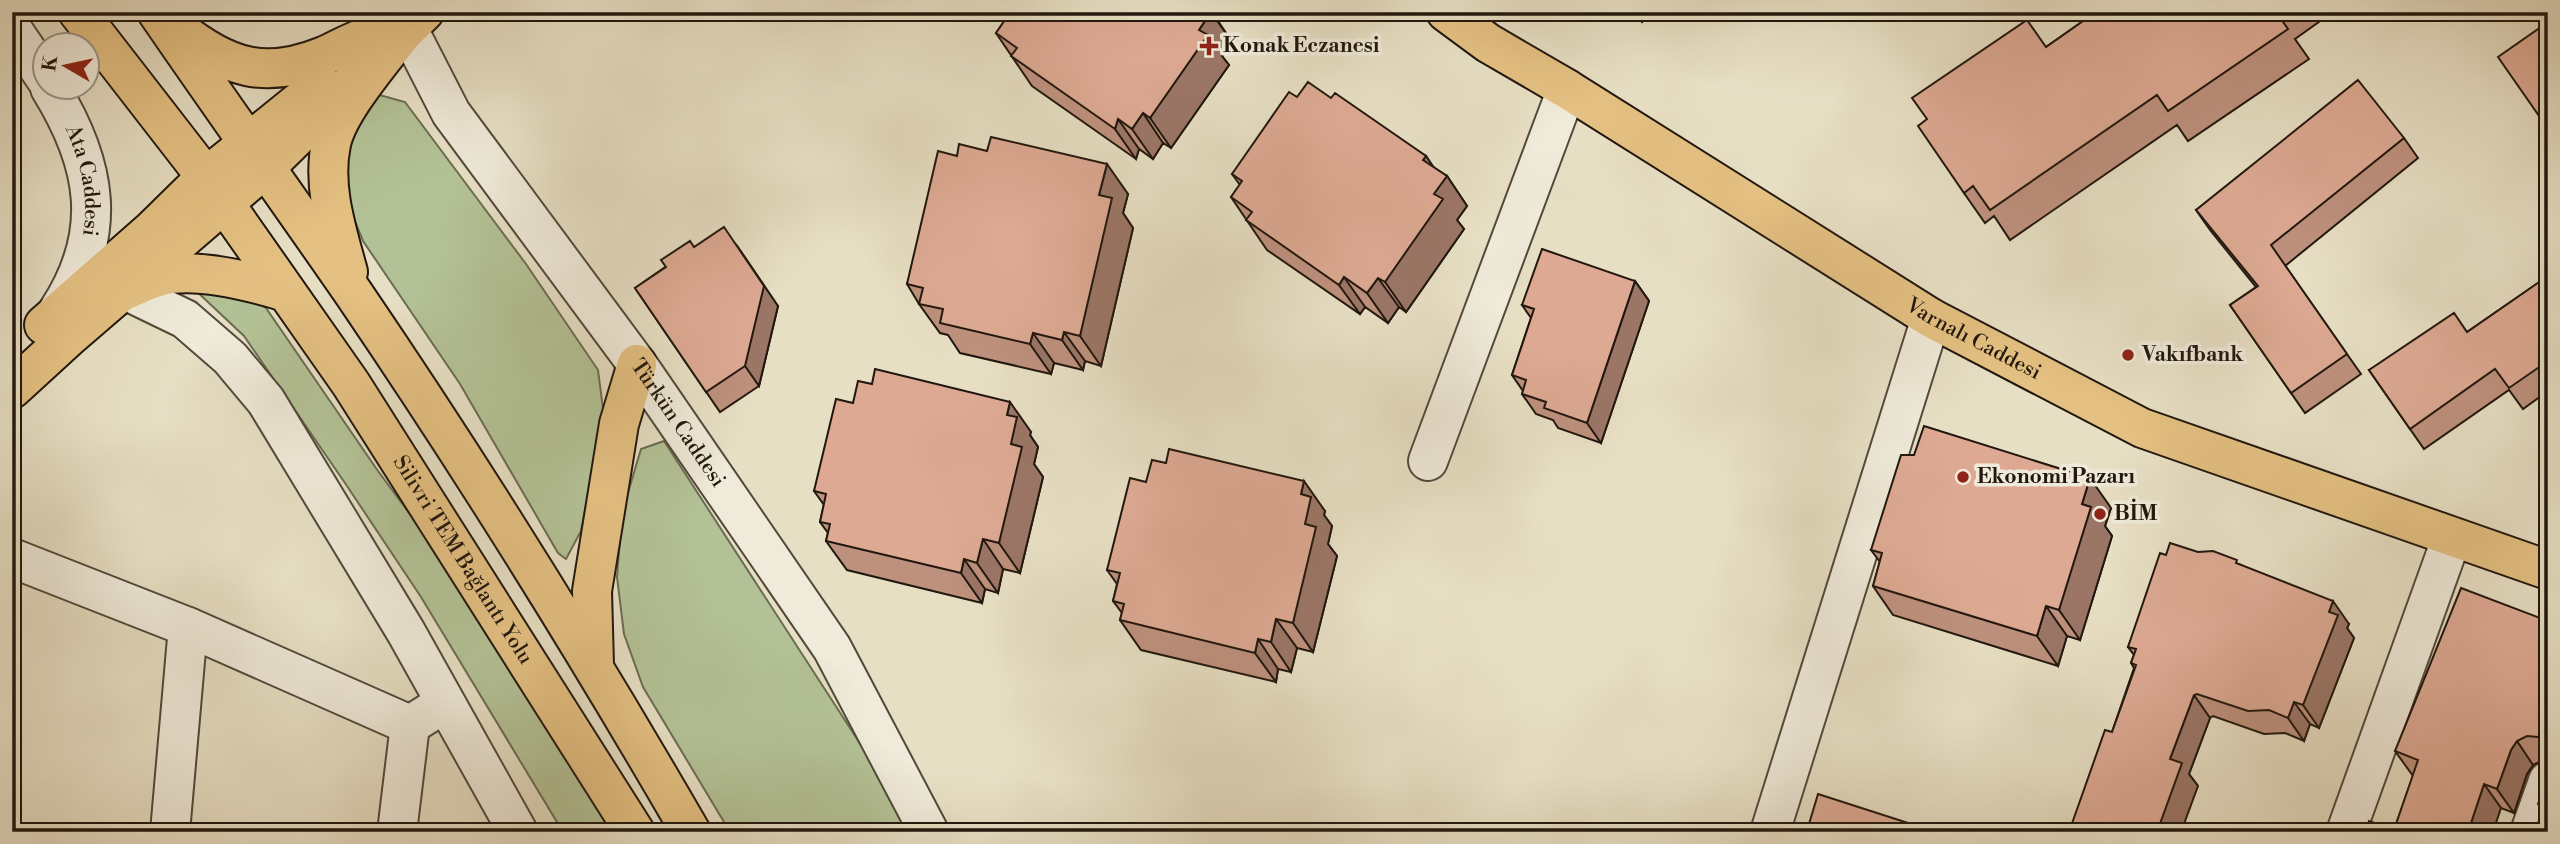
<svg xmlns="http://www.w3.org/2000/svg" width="2560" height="844" font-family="'Libre Bodoni',serif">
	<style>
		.green { fill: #b3c296; stroke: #6a6c52; stroke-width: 2 }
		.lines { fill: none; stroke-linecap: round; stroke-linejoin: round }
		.minor-casing { stroke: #52493c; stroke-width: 42 }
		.major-casing { stroke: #21170e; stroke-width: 42 }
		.highway-casing { stroke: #21170e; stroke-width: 42 }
		.minor { stroke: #efead9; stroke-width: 38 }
		.major { stroke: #e4c082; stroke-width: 38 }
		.highway { stroke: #e4c082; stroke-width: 38 }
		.wall { fill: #be917e; stroke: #21170e; stroke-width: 2 }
		.shaded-wall { fill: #9b7667; stroke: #21170e; stroke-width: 2 }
		.building { fill: #dda993; stroke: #21170e; stroke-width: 2 }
		.poi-dot { fill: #8f2418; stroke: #efead9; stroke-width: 2.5 }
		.labels { text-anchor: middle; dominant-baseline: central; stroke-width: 7; stroke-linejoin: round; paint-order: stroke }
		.poi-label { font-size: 21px; font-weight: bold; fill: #21170e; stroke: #efead9; text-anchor: start }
		.street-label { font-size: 21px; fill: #21170e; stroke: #efead9 }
	</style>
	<rect width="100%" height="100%" fill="#e7dfc4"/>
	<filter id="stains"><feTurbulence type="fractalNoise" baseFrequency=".00286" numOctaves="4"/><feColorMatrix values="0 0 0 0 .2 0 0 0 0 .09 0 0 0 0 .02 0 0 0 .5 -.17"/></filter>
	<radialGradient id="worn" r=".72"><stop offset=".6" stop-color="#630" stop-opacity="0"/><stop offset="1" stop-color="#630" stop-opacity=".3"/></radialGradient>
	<path class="green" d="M 376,94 L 405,102 L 526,264 L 598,370 L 604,416 L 581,531 L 566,559 L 558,553 L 460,384 L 363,241 L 347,202 L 345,147 Z
		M 192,287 L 238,292 L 266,308 L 378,471 L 481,610 L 611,832 L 563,832 L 421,597 L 347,486 L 244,336 Z
		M 664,441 L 907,816 L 915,832 L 730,832 L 643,687 L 624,634 L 617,577 L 622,513 L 641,449 Z"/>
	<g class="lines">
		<defs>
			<g id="minor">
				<path id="s1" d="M 407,27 L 451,113 L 637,364 L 832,648 L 929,832"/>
				<path d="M 12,29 L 46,79"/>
				<path id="s2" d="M 50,88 C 97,164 109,233 58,311"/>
				<path d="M 125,290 L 185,319 L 230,358 L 266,401 L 406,632 L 518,832"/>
				<path d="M 1428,461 L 1567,89"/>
				<path d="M 12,558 L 188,627 L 410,725 L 445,703"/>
				<path d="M 170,832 L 188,627"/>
				<path d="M 397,832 L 410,725"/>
				<path d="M 1770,832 L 1931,318"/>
				<path d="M 2346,832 L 2452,537"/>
				<path d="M 2530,832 L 2548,781"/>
			</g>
			<g id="major">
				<path id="s3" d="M 1446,12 L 1488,43 L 1567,89 L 1931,318 L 2142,428 L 2548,570"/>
				<path d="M 44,325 L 152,230 L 206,177 L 321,84"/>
				<path d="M 12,389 L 71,335 L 265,168 L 424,12"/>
			</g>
			<g id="highway">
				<path id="s4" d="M 78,12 L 206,177 L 351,384 L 635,832"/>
				<path d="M 157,12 C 222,107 289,200 354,294 C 473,469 585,649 691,832"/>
				<path d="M 178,29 C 227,68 265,80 324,56 C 338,50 351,42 364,38 C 378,33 393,30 407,27"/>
				<path d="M 348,272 C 337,231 322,187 331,144 C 338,109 385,57 407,27"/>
				<path d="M 125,290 C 140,284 155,276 172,274 C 207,270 253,282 286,292"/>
				<path d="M 594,665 L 592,591 L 619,424 L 637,364"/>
			</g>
		</defs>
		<use href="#minor" class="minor-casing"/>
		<use href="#major" class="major-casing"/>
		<use href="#highway" class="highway-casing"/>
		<use href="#minor" class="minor"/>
		<use href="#major" class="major"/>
		<use href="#highway" class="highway"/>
	</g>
	<path class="wall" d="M 999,12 L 1212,12 L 1232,42 L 1222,56 L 1229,65 L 1171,148 L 1163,143 L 1153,159 L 1139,149 L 1136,159 L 1032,86 L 996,33 L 1005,20 Z
		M 1636,12 L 1657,12 L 1642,22 Z
		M 2096,12 L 2333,12 L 2295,39 L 2309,59 L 2188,141 L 2177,125 L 2010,240 L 1994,216 L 1985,223 L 1964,193 L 2046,47 Z
		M 2370,12 L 2384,12 L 2375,19 Z
		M 1297,97 L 1331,98 L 1426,156 L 1433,167 L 1447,176 L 1467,206 L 1457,220 L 1464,229 L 1406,312 L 1399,307 L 1388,323 L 1365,307 L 1360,314 L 1267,250 L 1231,197 L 1240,185 L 1232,174 Z
		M 2404,138 L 2418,158 L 2285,266 L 2361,374 L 2305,413 L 2230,305 L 2256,287 L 2210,230 L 2196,210 Z
		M 957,156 L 1128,194 L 1123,213 L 1133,228 L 1101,366 L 1085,361 L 1083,370 L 1054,363 L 1051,374 L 960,353 L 948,335 L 940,333 L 919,304 L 907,284 Z
		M 694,247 L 778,306 L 759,386 L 720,412 L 635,288 Z
		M 2548,276 L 2548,391 L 2523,409 L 2509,390 L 2424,449 L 2369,370 L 2467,332 Z
		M 1635,281 L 1649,301 L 1601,443 L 1558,428 L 1553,420 L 1536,414 L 1522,394 L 1523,391 L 1512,375 L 1531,318 L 1522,305 Z
		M 853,403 L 1031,432 L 1030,435 L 1038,447 L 1034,464 L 1043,477 L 1020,573 L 1003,569 L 998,593 L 985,589 L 982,603 L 847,570 L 826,541 L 828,533 L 820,522 L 824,505 L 814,491 Z
		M 1146,482 L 1325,511 L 1324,515 L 1332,526 L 1328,544 L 1337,556 L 1313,652 L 1297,648 L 1291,672 L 1278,669 L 1276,682 L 1141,650 L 1120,620 L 1122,613 L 1113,601 L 1117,584 L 1107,570 Z
		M 2111,508 L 2105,526 L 2112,536 L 2080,640 L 2067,636 L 2058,666 L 1893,615 L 1873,586 L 1880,562 L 1871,550 Z
		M 2198,552 L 2241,565 L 2349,624 L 2347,628 L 2354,638 L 2319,728 L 2310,724 L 2304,741 L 2285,733 L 2264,734 L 2213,716 L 2210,718 L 2189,774 L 2198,786 L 2112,732 L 2134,668 L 2131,663 L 2134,655 L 2128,647 L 2166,555 Z
		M 2548,621 L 2548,760 L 2543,760 L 2533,765 L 2527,774 L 2514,813 L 2501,808 L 2394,830 L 2413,776 L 2395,751 Z"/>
	<path class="shaded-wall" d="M 1211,12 L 1232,42 L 1222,56 L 1229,65 L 1171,148 L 1150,118 L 1199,30 Z
		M 1143,113 L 1163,143 L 1153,159 L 1132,129 Z
		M 1118,119 L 1139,149 L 1136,159 L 1115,129 Z
		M 1426,156 L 1443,181 L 1447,176 L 1467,206 L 1457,220 L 1464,229 L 1406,312 L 1385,282 L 1434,194 L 1423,160 Z
		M 1107,164 L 1128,194 L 1123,213 L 1133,228 L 1101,366 L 1080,336 L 1099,195 Z
		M 738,247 L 778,306 L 759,386 L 745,366 Z
		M 1344,277 L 1365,307 L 1360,314 L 1339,285 Z
		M 1378,278 L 1399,307 L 1388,323 L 1367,293 Z
		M 1635,281 L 1649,301 L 1601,443 L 1587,423 Z
		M 1064,332 L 1085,361 L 1083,370 L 1062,340 Z
		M 1033,333 L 1054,363 L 1051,374 L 1030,344 Z
		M 1010,402 L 1031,432 L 1030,435 L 1038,447 L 1034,464 L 1043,477 L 1020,573 L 999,543 L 1011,444 L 1007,415 Z
		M 2090,478 L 2111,508 L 2105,526 L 2112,536 L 2080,640 L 2059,610 L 2082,504 Z
		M 1304,481 L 1325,511 L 1324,515 L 1332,526 L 1328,544 L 1337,556 L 1313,652 L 1293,623 L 1305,524 L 1301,494 Z
		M 983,539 L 1003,569 L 998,593 L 977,563 Z
		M 964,559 L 985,589 L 982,603 L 961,573 Z
		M 2333,601 L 2349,624 L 2347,628 L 2354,638 L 2319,728 L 2303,705 L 2329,612 Z
		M 2046,606 L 2067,636 L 2058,666 L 2037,636 Z
		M 1276,619 L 1297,648 L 1291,672 L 1271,642 Z
		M 1258,639 L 1278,669 L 1276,682 L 1255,653 Z
		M 2194,695 L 2210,718 L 2189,774 L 2198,786 L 2181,832 L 2157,832 L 2170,759 Z
		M 2294,702 L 2310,724 L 2304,741 L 2288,718 Z
		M 2517,741 L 2533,765 L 2527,774 L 2514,813 L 2497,789 L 2511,750 Z
		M 2484,784 L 2501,808 L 2493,832 L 2468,832 Z"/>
	<path class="building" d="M 1001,12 L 1211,12 L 1199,30 L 1208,35 L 1150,118 L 1143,113 L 1132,129 L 1118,119 L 1115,129 L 1011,56 L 1017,48 L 996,33 L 1007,17 Z
		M 2096,12 L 2276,12 L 2288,29 L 2168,111 L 2157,95 L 1990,210 L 1973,186 L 1964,193 L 1918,126 L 1927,119 L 1912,98 L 2027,20 L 2046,47 Z
		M 2548,22 L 2548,129 L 2498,57 Z
		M 2358,80 L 2404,138 L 2271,245 L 2347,354 L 2291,393 L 2230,305 L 2258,286 L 2196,210 Z
		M 1308,82 L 1331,98 L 1335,93 L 1426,156 L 1423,160 L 1447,176 L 1434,194 L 1443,199 L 1385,282 L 1378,278 L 1367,293 L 1344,277 L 1339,285 L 1246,220 L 1252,212 L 1231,197 L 1242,181 L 1232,174 L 1289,92 L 1297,97 Z
		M 991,137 L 1107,164 L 1099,195 L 1112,198 L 1080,336 L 1064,332 L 1062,340 L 1033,333 L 1030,344 L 940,323 L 943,309 L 919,304 L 923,288 L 907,284 L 938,151 L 957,156 L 959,144 L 987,151 Z
		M 724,227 L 764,286 L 745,366 L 706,392 L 635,288 L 666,267 L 661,260 L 690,241 L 694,247 Z
		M 1542,249 L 1635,281 L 1587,423 L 1544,408 L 1546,402 L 1522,394 L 1526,380 L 1512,375 L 1534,309 L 1522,305 Z
		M 2548,276 L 2548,361 L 2509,388 L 2495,369 L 2410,429 L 2369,370 L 2454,313 L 2467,332 Z
		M 875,369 L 1010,402 L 1007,415 L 1017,417 L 1011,444 L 1022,447 L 999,543 L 983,539 L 977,563 L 964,559 L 961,573 L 826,541 L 830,524 L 820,522 L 826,494 L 814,491 L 836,399 L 853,403 L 858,381 L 872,384 Z
		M 1924,426 L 2090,478 L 2082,504 L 2091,507 L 2059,610 L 2046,606 L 2037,636 L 1873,586 L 1882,553 L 1871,550 L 1901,455 L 1914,455 Z
		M 1169,449 L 1304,481 L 1301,494 L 1311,497 L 1305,524 L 1316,527 L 1293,623 L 1276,619 L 1271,642 L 1258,639 L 1255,653 L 1120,620 L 1124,604 L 1113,601 L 1120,573 L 1107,570 L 1130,478 L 1146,482 L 1152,460 L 1166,463 Z
		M 2170,543 L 2198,552 L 2213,551 L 2237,560 L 2236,563 L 2333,601 L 2329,612 L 2338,615 L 2303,705 L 2294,702 L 2288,718 L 2269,710 L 2248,711 L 2197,694 L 2194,695 L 2170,759 L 2182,763 L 2157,832 L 2069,832 L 2105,730 L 2112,732 L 2136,665 L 2131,663 L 2136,649 L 2128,647 L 2160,553 L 2166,555 Z
		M 2461,588 L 2548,621 L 2548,743 L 2538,737 L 2527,736 L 2517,741 L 2511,750 L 2497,789 L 2484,784 L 2468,832 L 2365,832 L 2369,821 L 2394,830 L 2418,760 L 2395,751 Z
		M 2548,777 L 2548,832 L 2535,832 L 2544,806 L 2538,804 Z
		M 1818,794 L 1936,832 L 1793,832 L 1795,824 L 1809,824 Z"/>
	<g class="poi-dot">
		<path d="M1205.5 35.5h7v7h7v7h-7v7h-7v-7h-7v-7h7z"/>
		<circle cx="2128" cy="355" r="7"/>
		<circle cx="1963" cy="477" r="7"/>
		<circle cx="2100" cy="514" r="7"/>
	</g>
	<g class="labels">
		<g class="poi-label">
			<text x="1223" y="46">Konak Eczanesi</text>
			<text x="2142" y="355">Vakıfbank</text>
			<text x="1977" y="477">Ekonomi Pazarı</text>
			<text x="2114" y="514">BİM</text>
		</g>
		<g class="street-label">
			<text stroke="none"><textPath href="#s2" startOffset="100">Ata Caddesi</textPath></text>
			<text stroke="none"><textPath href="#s3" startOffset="621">Varnalı Caddesi</textPath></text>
			<text stroke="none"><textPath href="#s1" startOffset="481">Türkün Caddesi</textPath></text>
			<text stroke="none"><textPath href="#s4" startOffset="670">Silivri TEM Bağlantı Yolu</textPath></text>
		</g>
	</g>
	<rect width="2560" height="844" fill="none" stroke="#e7dfc4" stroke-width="42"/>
	<rect x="14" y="14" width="2532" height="816" fill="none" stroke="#21170e" stroke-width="3.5"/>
	<rect x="21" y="21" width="2518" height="802" fill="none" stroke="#21170e" stroke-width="2"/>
	<g transform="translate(66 66) rotate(279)"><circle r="33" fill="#efead9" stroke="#9d9688" stroke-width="2"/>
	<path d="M0-5L12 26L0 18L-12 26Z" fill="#8f2418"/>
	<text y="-10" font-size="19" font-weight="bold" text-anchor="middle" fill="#21170e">K</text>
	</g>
	<rect width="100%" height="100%" filter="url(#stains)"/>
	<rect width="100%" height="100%" fill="url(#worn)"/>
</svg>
